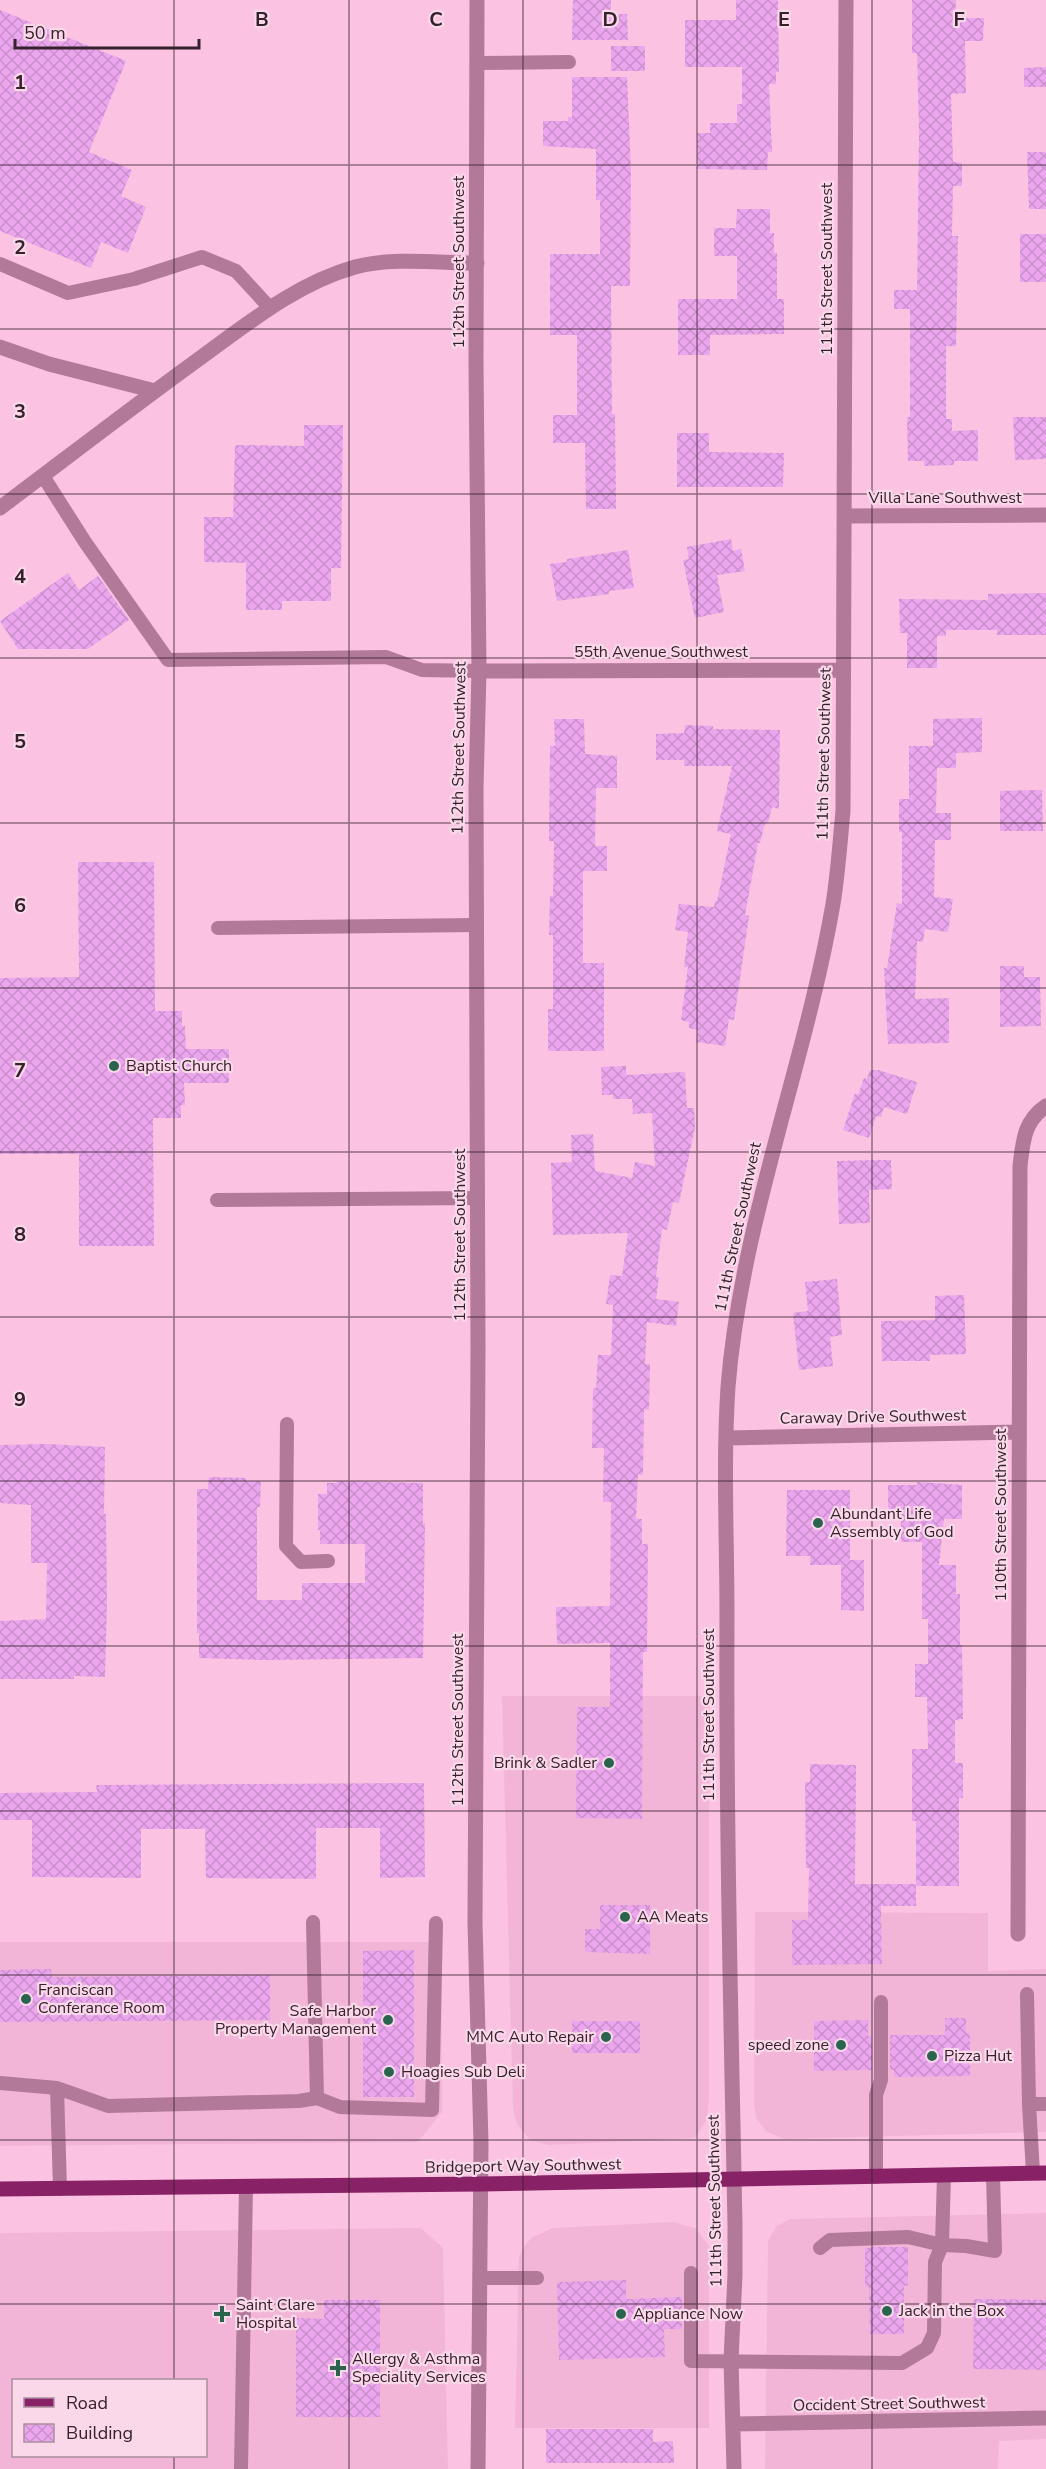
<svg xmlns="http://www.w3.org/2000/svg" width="1046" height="2469" font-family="'Nunito Sans',sans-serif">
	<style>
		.built { fill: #f3b5d7; fill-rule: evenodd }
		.building { fill: url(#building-cross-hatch) }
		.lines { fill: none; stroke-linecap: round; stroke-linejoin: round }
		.service { stroke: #b27999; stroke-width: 14 }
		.minor { stroke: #b27999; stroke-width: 15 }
		.tertiary { stroke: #b27999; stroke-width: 15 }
		.primary { stroke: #892166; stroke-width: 15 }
		.grid { fill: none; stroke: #35212c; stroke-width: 1.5; stroke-opacity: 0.55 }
		.poi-dot { fill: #2a644e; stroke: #fad8ea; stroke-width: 2 }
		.labels { text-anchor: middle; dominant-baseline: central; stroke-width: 4.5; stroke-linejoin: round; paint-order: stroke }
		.street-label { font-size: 16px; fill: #35212c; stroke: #fad8ea }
		.poi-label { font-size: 16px; fill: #35212c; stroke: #fad8ea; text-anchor: start }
		.grid-label { font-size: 20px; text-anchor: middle; font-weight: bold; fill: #35212c; stroke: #fad8ea; stroke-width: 4.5; stroke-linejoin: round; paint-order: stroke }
	</style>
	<defs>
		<pattern id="building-cross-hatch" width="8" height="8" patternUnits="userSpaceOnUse" patternTransform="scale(1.5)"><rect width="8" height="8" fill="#eba6ee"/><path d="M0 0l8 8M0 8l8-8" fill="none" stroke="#ca8fcc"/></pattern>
	</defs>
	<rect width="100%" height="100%" fill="#fbc3e1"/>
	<path class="built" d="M 502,1696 L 709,1696 L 709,2096 L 707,2119 L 695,2138 L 548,2145 L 530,2140 L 517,2124 L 513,2109 Z
		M 755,1912 L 988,1913 L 988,1971 L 1046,1969 L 1046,2132 L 785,2139 L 767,2132 L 756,2118 L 754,2103 Z
		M 0,1942 L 441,1942 L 442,2112 L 418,2142 L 0,2146 Z
		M 1046,2213 L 1046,2439 L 999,2441 L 998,2469 L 765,2469 L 768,2241 L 776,2227 L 790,2219 Z
		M 673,2222 L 695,2228 L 709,2246 L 709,2428 L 515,2428 L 519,2258 L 524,2247 L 531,2238 L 553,2228 Z
		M 421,2228 L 443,2248 L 448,2469 L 0,2469 L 0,2233 ZM 14,2380 L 206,2380 L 206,2456 L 14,2456 Z"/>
	<path class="building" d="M 573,0 L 611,0 L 611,14 L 627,14 L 628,40 L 572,40 Z
		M 736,0 L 778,0 L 779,72 L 776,72 L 776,84 L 769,84 L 772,152 L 768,152 L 767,170 L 697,169 L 697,133 L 710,133 L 710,123 L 737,123 L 737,104 L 742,104 L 742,67 L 685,67 L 685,20 L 736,20 Z
		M 912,0 L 956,0 L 955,18 L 984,18 L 983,41 L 965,41 L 966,93 L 951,94 L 953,162 L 962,163 L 962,186 L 953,186 L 952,236 L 958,236 L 956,346 L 946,346 L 946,419 L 952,419 L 952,431 L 978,430 L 978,461 L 954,461 L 954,465 L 924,466 L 924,461 L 908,461 L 907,417 L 910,417 L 910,309 L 894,309 L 894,290 L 917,290 L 919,134 L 917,53 L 912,53 Z
		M 0,10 L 126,61 L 89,152 L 132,170 L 121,196 L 146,207 L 128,253 L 101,242 L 91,268 L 0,231 Z
		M 611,46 L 645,46 L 645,71 L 611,71 Z
		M 1046,67 L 1046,87 L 1024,87 L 1024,68 Z
		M 572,77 L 627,77 L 631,171 L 630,286 L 611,286 L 612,414 L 615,414 L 616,509 L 586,509 L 585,443 L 553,443 L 553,415 L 577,415 L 577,335 L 550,335 L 550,254 L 600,254 L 600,200 L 596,200 L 596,149 L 543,146 L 543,121 L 568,121 L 568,117 L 572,117 Z
		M 1027,152 L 1046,152 L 1046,209 L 1029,209 Z
		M 737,209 L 770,209 L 770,233 L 774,233 L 774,253 L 777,253 L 777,299 L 784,299 L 784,334 L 710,335 L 710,355 L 678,355 L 678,299 L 737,299 L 737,256 L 714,256 L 714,228 L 736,228 Z
		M 1020,234 L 1046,234 L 1046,282 L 1020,282 Z
		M 1013,417 L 1046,417 L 1046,459 L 1015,460 Z
		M 304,425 L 343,425 L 341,568 L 331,568 L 331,601 L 282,601 L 282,610 L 246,610 L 246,563 L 204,562 L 204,517 L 233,517 L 235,445 L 304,446 Z
		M 677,433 L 709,433 L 709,452 L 784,453 L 783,487 L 677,487 Z
		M 731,539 L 733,551 L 741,549 L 745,571 L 717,575 L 724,612 L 695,618 L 683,560 L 689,559 L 687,547 Z
		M 628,550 L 634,588 L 609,591 L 609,594 L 557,601 L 550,564 L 567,562 L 567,559 Z
		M 68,573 L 79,590 L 98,576 L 129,620 L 88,649 L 18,649 L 0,621 Z
		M 1046,593 L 1046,635 L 997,635 L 997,630 L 946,630 L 946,636 L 937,636 L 937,668 L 907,668 L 907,633 L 900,633 L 899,599 L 988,600 L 988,594 Z
		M 982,718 L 982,752 L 956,753 L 956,768 L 937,768 L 936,813 L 951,813 L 951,840 L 935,840 L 934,897 L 953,899 L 948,932 L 925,929 L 923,942 L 917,941 L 915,999 L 949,998 L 949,1043 L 888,1044 L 884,968 L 887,968 L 897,903 L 902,904 L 902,832 L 899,832 L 899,799 L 909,799 L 909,746 L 933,746 L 933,719 Z
		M 554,719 L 584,719 L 585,754 L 617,756 L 617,788 L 596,788 L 595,846 L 607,846 L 607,871 L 583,871 L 583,963 L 604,963 L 604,1051 L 548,1051 L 548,1009 L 553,1009 L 553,935 L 549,935 L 550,896 L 553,896 L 554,841 L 549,841 L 550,746 L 555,746 Z
		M 685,725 L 713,726 L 713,729 L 780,730 L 779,809 L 772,807 L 768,823 L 765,823 L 760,843 L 758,843 L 745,915 L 749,916 L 734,1020 L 729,1019 L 725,1046 L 696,1042 L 698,1030 L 689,1028 L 689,1022 L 681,1020 L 688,967 L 684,967 L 688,932 L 675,930 L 679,904 L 714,907 L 715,901 L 717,901 L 731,834 L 717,831 L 732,766 L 684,766 L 684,760 L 656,760 L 656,734 L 684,733 Z
		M 1042,790 L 1043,831 L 1000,831 L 1000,791 Z
		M 78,862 L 154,862 L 155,1011 L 182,1011 L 182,1026 L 185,1026 L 186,1049 L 229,1049 L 229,1083 L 184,1083 L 185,1105 L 181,1105 L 181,1118 L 153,1118 L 154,1246 L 79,1246 L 79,1154 L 0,1154 L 0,978 L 79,977 Z
		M 1000,966 L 1024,966 L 1024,977 L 1040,977 L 1041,1026 L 1000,1027 Z
		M 626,1066 L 626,1075 L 685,1072 L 687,1108 L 694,1108 L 695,1127 L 679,1203 L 673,1202 L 667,1230 L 662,1229 L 656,1277 L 659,1277 L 656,1299 L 679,1302 L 676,1326 L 647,1322 L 645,1364 L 650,1364 L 649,1410 L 644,1409 L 643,1475 L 638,1474 L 636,1519 L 642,1519 L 642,1544 L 648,1544 L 647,1652 L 643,1652 L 642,1819 L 576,1818 L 577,1707 L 610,1707 L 610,1643 L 557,1644 L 556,1607 L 610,1606 L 611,1502 L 603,1502 L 604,1448 L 592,1448 L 593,1388 L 596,1388 L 598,1355 L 611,1355 L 613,1305 L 606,1304 L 610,1275 L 622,1276 L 628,1233 L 553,1235 L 551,1163 L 572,1162 L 571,1135 L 593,1134 L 595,1171 L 632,1178 L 635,1162 L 655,1166 L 652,1113 L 633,1114 L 632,1099 L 613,1099 L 613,1095 L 602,1095 L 601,1067 Z
		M 870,1070 L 878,1070 L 917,1082 L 907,1114 L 884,1107 L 881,1117 L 876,1116 L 869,1138 L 843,1130 L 855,1093 L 858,1095 L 864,1078 L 867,1079 Z
		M 880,1160 L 891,1160 L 892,1189 L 869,1190 L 870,1223 L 839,1224 L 837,1161 Z
		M 837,1279 L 842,1335 L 830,1337 L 833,1366 L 799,1370 L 793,1313 L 808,1311 L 805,1282 Z
		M 964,1295 L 966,1354 L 930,1355 L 930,1361 L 882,1361 L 881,1321 L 935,1320 L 935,1296 Z
		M 47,1444 L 105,1447 L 104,1514 L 106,1514 L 107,1604 L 105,1677 L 74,1676 L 74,1679 L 0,1679 L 0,1621 L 46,1619 L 47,1563 L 31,1563 L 31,1505 L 0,1503 L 0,1445 Z
		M 209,1477 L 246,1478 L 246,1481 L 261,1481 L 260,1507 L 257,1507 L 257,1600 L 302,1600 L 302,1583 L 365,1583 L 365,1544 L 320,1544 L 320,1530 L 318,1530 L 318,1494 L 327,1494 L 327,1483 L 337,1483 L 337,1481 L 423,1483 L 423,1523 L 425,1523 L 423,1658 L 265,1660 L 199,1658 L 199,1633 L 197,1633 L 197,1489 L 208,1489 Z
		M 917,1482 L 962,1485 L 962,1519 L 944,1519 L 939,1565 L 956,1565 L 956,1594 L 960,1594 L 960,1645 L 962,1645 L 963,1719 L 955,1720 L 955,1763 L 963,1763 L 963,1798 L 959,1798 L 959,1886 L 916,1886 L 916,1906 L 881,1906 L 882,1964 L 792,1965 L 792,1920 L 808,1920 L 809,1868 L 806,1868 L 805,1782 L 810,1782 L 810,1764 L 856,1765 L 855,1884 L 916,1884 L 916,1821 L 912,1821 L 912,1749 L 928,1749 L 927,1697 L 915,1697 L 915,1664 L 928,1664 L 928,1619 L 922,1619 L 922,1542 L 901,1542 L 901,1519 L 888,1519 L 888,1485 L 917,1485 Z
		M 787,1490 L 850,1490 L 850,1560 L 864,1560 L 864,1611 L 841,1610 L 841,1565 L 810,1565 L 810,1556 L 786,1556 Z
		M 424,1783 L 425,1877 L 380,1878 L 380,1828 L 316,1828 L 316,1879 L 206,1878 L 205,1829 L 141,1829 L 141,1878 L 32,1877 L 32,1820 L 0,1820 L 0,1793 L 97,1792 L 96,1785 Z
		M 600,1905 L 650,1905 L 650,1954 L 585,1952 L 585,1929 L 600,1929 Z
		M 414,1950 L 414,2097 L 363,2097 L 363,1951 Z
		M 51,1969 L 52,1977 L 270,1975 L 270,2020 L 0,2022 L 0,1970 Z
		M 945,2018 L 966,2018 L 966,2033 L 970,2033 L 970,2076 L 894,2077 L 894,2070 L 890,2070 L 890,2035 L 945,2035 Z
		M 868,2020 L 868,2036 L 872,2036 L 872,2070 L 814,2071 L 814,2021 Z
		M 572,2021 L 640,2021 L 640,2053 L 572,2053 Z
		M 878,2247 L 908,2247 L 908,2285 L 904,2286 L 904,2334 L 870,2334 L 869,2287 L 865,2286 L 865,2248 Z
		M 626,2280 L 626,2299 L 682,2297 L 682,2329 L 664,2329 L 665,2357 L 559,2360 L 557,2282 Z
		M 974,2299 L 1046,2300 L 1046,2370 L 973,2369 Z
		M 324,2300 L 380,2300 L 380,2417 L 296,2417 L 296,2318 L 324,2319 Z
		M 546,2429 L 653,2429 L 653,2442 L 673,2441 L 674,2463 L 546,2463 Z"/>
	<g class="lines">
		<path class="service" d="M 478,63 L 569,62
			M 0,264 L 68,293 L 134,279 L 202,257 L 236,271 L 270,308
			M 43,476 L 85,542 L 168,660 L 386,657 L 422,670 L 479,671
			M 218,928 L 477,925
			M 217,1200 L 478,1198
			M 287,1424 L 286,1546 L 301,1562 L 328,1561
			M 313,1922 L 317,2098
			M 1027,1994 L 1029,2104 L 1033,2173
			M 0,2083 L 57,2088 L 108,2106 L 299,2101 L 317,2098 L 340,2107 L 432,2110 L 436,1923
			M 57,2088 L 60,2189
			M 1029,2104 L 1046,2104
			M 876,2177 L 876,2095 L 881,2080 L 881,2002
			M 820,2248 L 830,2240 L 908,2237 L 942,2245 L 966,2246 L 995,2251 L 993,2174
			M 691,2273 L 691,2361 L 902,2363 L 927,2348 L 934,2333 L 935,2262 L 942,2245 L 944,2175
			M 481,2278 L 537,2278
			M 241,2469 L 246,2187"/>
		<path class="minor" d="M 0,347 L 49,364 L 155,391
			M 0,508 C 68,457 135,405 203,356 C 251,321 298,283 355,267 C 392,257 439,263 477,263
			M 844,516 L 1046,515
			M 479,671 L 843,670
			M 727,1438 L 1019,1432
			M 1018,1934 L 1020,1166 C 1023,1141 1024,1121 1046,1106
			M 734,2424 L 1046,2418
			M 734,2469 L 731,2360 L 735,2275 L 735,2225 C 731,2022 726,1819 727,1616 C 727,1540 723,1463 728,1387 C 741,1222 805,1066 833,904 C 838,873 840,842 843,811 L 846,0"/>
		<path class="tertiary" d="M 477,0 L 476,363 L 479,671 L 476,788 L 478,1348 L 475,1923 L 481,2143 L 478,2469"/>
		<path class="primary" d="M 0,2189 L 481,2184 L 1046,2173"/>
	</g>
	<path class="grid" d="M 174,0 L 174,2380M 349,0 L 349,2469M 523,0 L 523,2469M 697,0 L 697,2469M 872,0 L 872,2469M 0,165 L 1046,165M 0,329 L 1046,329M 0,494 L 1046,494M 0,658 L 1046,658M 0,823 L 1046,823M 0,988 L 1046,988M 0,1152 L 1046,1152M 0,1317 L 1046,1317M 0,1481 L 1046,1481M 0,1646 L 1046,1646M 0,1811 L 1046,1811M 0,1975 L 1046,1975M 0,2140 L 1046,2140M 0,2304 L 1046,2304M 174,2456 L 174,2469"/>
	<g class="poi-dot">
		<circle cx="114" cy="1066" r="6"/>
		<circle cx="818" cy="1523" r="6"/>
		<circle cx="609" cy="1763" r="6"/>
		<circle cx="625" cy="1917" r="6"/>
		<circle cx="26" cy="1999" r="6"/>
		<circle cx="388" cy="2020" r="6"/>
		<circle cx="606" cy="2037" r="6"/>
		<circle cx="841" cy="2045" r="6"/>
		<circle cx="932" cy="2056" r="6"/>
		<circle cx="389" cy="2072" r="6"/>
		<circle cx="887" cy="2311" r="6"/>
		<path d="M219 2305h6v6h6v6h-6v6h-6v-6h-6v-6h6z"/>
		<circle cx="621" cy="2314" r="6"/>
		<path d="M335 2359h6v6h6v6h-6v6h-6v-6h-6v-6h6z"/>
	</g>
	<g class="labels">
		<g class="street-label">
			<text transform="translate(459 262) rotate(-90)">112th Street Southwest</text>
			<text transform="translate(827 269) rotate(-90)">111th Street Southwest</text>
			<text x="945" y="498">Villa Lane Southwest</text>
			<text x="661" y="652">55th Avenue Southwest</text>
			<text transform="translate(459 748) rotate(-89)">112th Street Southwest</text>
			<text transform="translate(824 754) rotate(-89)">111th Street Southwest</text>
			<text transform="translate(738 1227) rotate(-78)">111th Street Southwest</text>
			<text transform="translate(460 1235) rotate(-90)">112th Street Southwest</text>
			<text transform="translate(873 1417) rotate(-1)">Caraway Drive Southwest</text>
			<text transform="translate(1001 1515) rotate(-90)">110th Street Southwest</text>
			<text transform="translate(709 1715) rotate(-90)">111th Street Southwest</text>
			<text transform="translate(458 1720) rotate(-90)">112th Street Southwest</text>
			<text transform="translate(523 2166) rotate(-1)">Bridgeport Way Southwest</text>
			<text transform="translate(715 2201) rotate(-91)">111th Street Southwest</text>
			<text transform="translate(889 2404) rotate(-1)">Occident Street Southwest</text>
		</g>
		<g class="poi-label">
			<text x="126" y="1066">Baptist Church</text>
			<text x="830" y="1514">Abundant Life<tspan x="830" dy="18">Assembly of God</tspan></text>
			<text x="597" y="1763" text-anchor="end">Brink &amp; Sadler</text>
			<text x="637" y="1917">AA Meats</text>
			<text x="38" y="1990">Franciscan<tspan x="38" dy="18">Conferance Room</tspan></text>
			<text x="376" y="2011" text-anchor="end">Safe Harbor<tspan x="376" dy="18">Property Management</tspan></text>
			<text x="594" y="2037" text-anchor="end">MMC Auto Repair</text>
			<text x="829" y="2045" text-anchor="end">speed zone</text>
			<text x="944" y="2056">Pizza Hut</text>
			<text x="401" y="2072">Hoagies Sub Deli</text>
			<text x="236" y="2305">Saint Clare<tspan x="236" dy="18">Hospital</tspan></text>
			<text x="899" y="2311">Jack in the Box</text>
			<text x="633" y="2314">Appliance Now</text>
			<text x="352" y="2359">Allergy &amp; Asthma<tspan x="352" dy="18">Speciality Services</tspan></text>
		</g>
	</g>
	<g class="grid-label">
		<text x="262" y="26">B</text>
		<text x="436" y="26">C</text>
		<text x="610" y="26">D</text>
		<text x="784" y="26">E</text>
		<text x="959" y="26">F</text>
		<text x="20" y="89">1</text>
		<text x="20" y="254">2</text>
		<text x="20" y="418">3</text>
		<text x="20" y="583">4</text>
		<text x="20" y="748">5</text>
		<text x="20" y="912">6</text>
		<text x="20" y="1077">7</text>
		<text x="20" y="1241">8</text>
		<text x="20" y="1406">9</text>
	</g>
	<rect x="12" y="2379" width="195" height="78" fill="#fad8ea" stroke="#ab8f9e" stroke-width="1.5"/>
	<rect x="24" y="2398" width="30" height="9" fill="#892166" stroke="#ab8f9e" stroke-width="1.5"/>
	<text x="66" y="2409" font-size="18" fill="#35212c">Road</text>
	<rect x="24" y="2424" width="30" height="18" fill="url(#building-cross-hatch)" stroke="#ab8f9e" stroke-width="1.5"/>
	<text x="66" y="2439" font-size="18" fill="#35212c">Building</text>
	<path d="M15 39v9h184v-9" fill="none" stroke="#35212c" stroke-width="3"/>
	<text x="24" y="39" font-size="18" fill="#35212c" stroke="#fad8ea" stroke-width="4.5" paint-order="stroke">50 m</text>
</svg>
